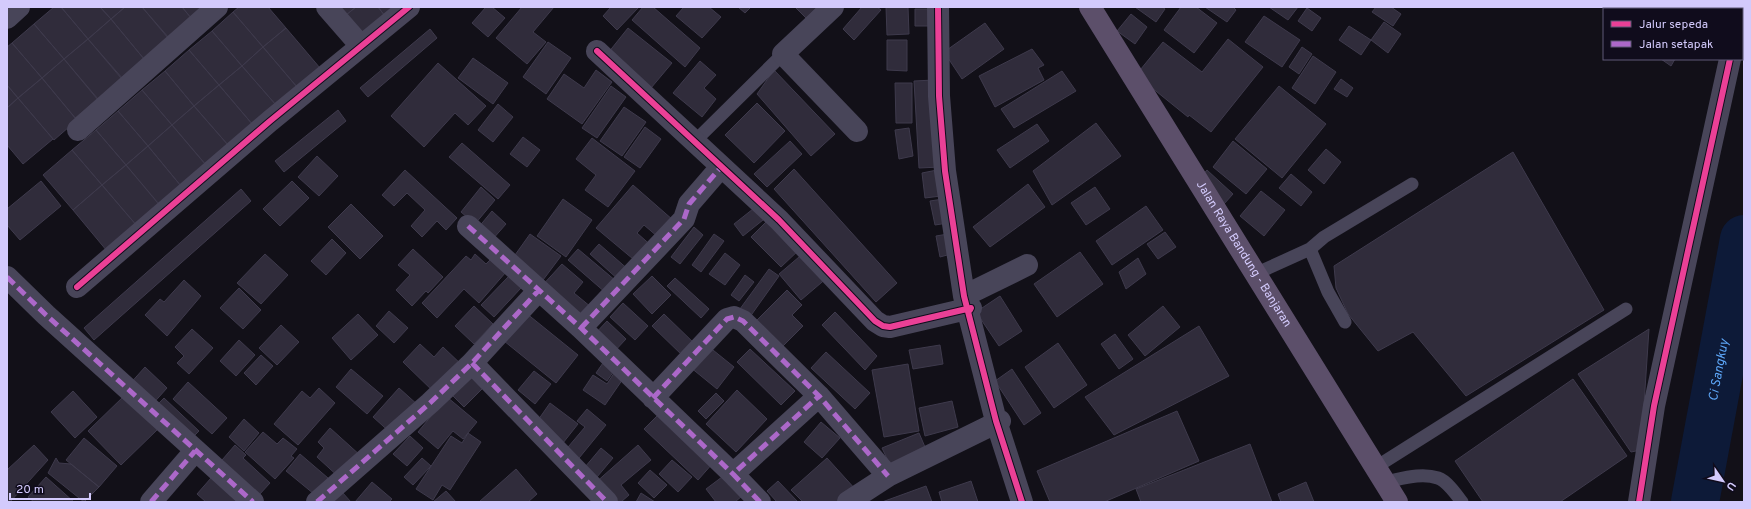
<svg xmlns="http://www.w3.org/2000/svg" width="1751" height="509" font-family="Overpass,sans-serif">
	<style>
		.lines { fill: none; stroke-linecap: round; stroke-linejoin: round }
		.river { stroke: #0d1a38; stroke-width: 48 }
		.building { fill: #302c3b; stroke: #3e3a4c }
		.lane { stroke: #484559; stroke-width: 13 }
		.street { stroke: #484559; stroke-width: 22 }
		.primary { stroke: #5c4f6a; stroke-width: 22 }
		.quiet { stroke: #ac68c9; stroke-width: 5; stroke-dasharray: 10 5; stroke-linecap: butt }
		.cycleway-casing { stroke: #100c1c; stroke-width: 8 }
		.cycleway { stroke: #ea4096; stroke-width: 6 }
		.labels { text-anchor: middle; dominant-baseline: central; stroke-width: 4; stroke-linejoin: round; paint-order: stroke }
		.street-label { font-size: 12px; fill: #d3cafc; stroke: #100c1c }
		.water-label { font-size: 13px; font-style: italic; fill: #5da6f7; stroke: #100c1c }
	</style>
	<rect width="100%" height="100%" fill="#121018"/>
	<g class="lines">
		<path class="river" id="s1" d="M 1695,502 L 1744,239"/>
	</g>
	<path class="building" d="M 54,7 L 61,7 L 88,39 L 64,59 L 34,24 Z
		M 61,7 L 100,7 L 111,19 L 88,39 Z
		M 100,7 L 125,7 L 111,19 Z
		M 125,7 L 142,7 L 169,38 L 144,59 L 111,19 Z
		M 142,7 L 182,7 L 191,18 L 168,38 Z
		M 182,7 L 205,7 L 192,19 Z
		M 239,7 L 268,7 L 286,28 L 263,47 L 233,12 Z
		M 331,7 L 356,7 L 341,19 Z
		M 356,7 L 378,7 L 385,16 L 357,39 L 341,19 Z
		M 378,7 L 396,7 L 385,16 Z
		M 486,7 L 492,7 L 505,18 L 488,37 L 472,23 Z
		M 522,7 L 554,7 L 533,32 L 546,42 L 527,64 L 496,38 Z
		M 611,7 L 639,7 L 617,30 L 603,16 Z
		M 643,7 L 653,7 L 700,48 L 685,67 L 632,20 Z
		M 684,7 L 709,7 L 721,17 L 702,38 L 676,16 Z
		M 738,7 L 751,7 L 745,13 Z
		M 795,7 L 817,7 L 806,18 Z
		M 862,7 L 877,7 L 881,10 L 854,40 L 843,29 Z
		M 886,7 L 908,7 L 909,34 L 887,35 Z
		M 1135,7 L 1162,7 L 1165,9 L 1156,22 Z
		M 1181,7 L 1196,7 L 1217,23 L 1194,53 L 1164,30 Z
		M 1205,7 L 1233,7 L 1236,10 L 1227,22 Z
		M 1269,7 L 1298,7 L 1288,20 Z
		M 1376,7 L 1391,7 L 1401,14 L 1393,26 L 1372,12 Z
		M 1631,7 L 1662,7 L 1665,9 L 1629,9 Z
		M 1307,8 L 1321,18 L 1312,31 L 1298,21 Z
		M 915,9 L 932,9 L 932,26 L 915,26 Z
		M 233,12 L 263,47 L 242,66 L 212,31 Z
		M 1131,14 L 1147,27 L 1135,44 L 1117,31 Z
		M 1264,16 L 1300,40 L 1282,67 L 1245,42 Z
		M 111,19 L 144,59 L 121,78 L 88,39 Z
		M 1384,22 L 1401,34 L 1388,53 L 1371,40 Z
		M 985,23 L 1004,49 L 962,79 L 944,52 Z
		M 34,24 L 64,59 L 42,78 L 12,43 Z
		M 1349,26 L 1371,40 L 1361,55 L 1339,40 Z
		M 286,28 L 320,68 L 297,87 L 263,47 Z
		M 628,28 L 672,63 L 651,88 L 608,53 Z
		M 430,29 L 437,38 L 368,97 L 360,88 Z
		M 212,31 L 242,66 L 219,85 L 189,50 Z
		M 88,39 L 123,79 L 98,100 L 64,59 Z
		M 1228,39 L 1263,67 L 1211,132 L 1189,115 L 1188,117 L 1136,75 L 1163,42 L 1202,72 Z
		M 887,40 L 907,40 L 907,71 L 887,70 Z
		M 548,42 L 571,58 L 546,94 L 523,77 Z
		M 12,43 L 42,78 L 18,98 L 7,85 L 7,47 Z
		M 263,47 L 297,87 L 276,105 L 242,66 Z
		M 1302,47 L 1312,54 L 1299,74 L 1289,67 Z
		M 1032,49 L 1044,65 L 1038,68 L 1044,80 L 995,107 L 979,76 Z
		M 189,50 L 219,85 L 194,106 L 165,71 Z
		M 1313,56 L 1336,72 L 1315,104 L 1292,88 Z
		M 473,58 L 508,83 L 493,104 L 458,78 Z
		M 64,59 L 98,99 L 75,118 L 42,78 Z
		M 1661,59 L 1675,59 L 1671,66 Z
		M 700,61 L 716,75 L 704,88 L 716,99 L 702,117 L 673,93 Z
		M 438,63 L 486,106 L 468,125 L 455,113 L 424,147 L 391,116 Z
		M 242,66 L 276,105 L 253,125 L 219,85 Z
		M 596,70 L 612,82 L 582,124 L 547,99 L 564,74 L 584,88 Z
		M 774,70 L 835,134 L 811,156 L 757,94 Z
		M 165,71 L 194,106 L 172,125 L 142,90 Z
		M 1062,71 L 1076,91 L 1014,128 L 1001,109 Z
		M 42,78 L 77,120 L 54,140 L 18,98 Z
		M 1341,79 L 1353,88 L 1347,97 L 1334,89 Z
		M 934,80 L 940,167 L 919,168 L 914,81 Z
		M 895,83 L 912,83 L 912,123 L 896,123 Z
		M 7,85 L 18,98 L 7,108 Z
		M 219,85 L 253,125 L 228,145 L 194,106 Z
		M 611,86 L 626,97 L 597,138 L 582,128 Z
		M 1279,86 L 1326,124 L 1282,178 L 1235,139 Z
		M 142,90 L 172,125 L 148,146 L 118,111 Z
		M 18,98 L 53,139 L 23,164 L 7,145 L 7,108 Z
		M 757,103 L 785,131 L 754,163 L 725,135 Z
		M 498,104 L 513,117 L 493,142 L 478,130 Z
		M 194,106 L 228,145 L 205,164 L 172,125 Z
		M 624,107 L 646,122 L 622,156 L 600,141 Z
		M 338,110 L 346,121 L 284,172 L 275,161 Z
		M 118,111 L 148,146 L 126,165 L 96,130 Z
		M 1096,123 L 1121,156 L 1052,205 L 1033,171 Z
		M 1037,124 L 1049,141 L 1010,168 L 997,150 Z
		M 172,125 L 207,166 L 181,186 L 148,146 Z
		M 645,127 L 661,139 L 640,168 L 624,157 Z
		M 909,128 L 913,156 L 899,159 L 895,130 Z
		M 96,130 L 126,165 L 102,185 L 72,150 Z
		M 523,137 L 540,150 L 527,167 L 510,154 Z
		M 592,138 L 635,171 L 608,207 L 585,190 L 596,175 L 576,159 Z
		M 790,141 L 802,154 L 767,187 L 754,174 Z
		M 1233,141 L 1267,169 L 1246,194 L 1213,167 Z
		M 462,143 L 510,185 L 498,199 L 449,157 Z
		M 148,146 L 181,186 L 159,204 L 126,165 Z
		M 1326,149 L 1341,162 L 1324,184 L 1308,170 Z
		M 72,150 L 102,185 L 73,210 L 43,175 Z
		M 1513,152 L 1604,310 L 1466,396 L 1413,332 L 1378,351 L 1348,314 L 1336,288 L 1334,266 Z
		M 317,156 L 338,176 L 319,196 L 298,177 Z
		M 126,165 L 161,207 L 138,227 L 102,185 Z
		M 794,169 L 897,283 L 876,302 L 774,189 Z
		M 405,170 L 457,218 L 446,230 L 437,221 L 422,237 L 411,226 L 425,210 L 407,193 L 394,206 L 382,195 Z
		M 937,170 L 941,196 L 925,198 L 922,173 Z
		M 1207,170 L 1233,194 L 1224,204 L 1198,180 Z
		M 1291,174 L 1312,192 L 1301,206 L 1279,188 Z
		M 41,181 L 61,206 L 20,240 L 7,225 L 7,209 Z
		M 292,181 L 309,198 L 280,226 L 263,209 Z
		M 1028,184 L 1045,207 L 990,247 L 973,227 Z
		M 102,185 L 137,226 L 107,251 L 73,210 Z
		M 633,185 L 673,220 L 658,237 L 644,225 L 637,233 L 654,248 L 639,264 L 596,228 Z
		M 481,187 L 495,200 L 475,224 L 461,212 Z
		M 1095,187 L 1110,209 L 1086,225 L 1071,203 Z
		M 241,189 L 251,201 L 94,340 L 84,328 Z
		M 1261,191 L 1285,210 L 1264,236 L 1240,216 Z
		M 563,199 L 592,220 L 566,257 L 537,236 Z
		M 943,199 L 948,223 L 935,225 L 930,201 Z
		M 351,204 L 383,236 L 360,259 L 328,227 Z
		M 758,205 L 768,216 L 743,236 L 734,224 Z
		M 1146,206 L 1163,230 L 1112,265 L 1096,241 Z
		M 492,211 L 506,224 L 492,240 L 478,228 Z
		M 770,218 L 800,249 L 781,267 L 751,237 Z
		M 694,227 L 703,235 L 680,264 L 671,257 Z
		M 1165,232 L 1176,247 L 1158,259 L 1147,244 Z
		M 530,234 L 561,256 L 540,284 L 510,262 Z
		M 714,234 L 724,241 L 701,272 L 692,265 Z
		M 948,234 L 951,254 L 940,257 L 936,236 Z
		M 332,239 L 346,253 L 326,275 L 311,261 Z
		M 599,244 L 630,271 L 620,281 L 590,254 Z
		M 413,249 L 443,277 L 428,293 L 426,291 L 412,306 L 396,290 L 410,275 L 398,265 Z
		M 578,249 L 616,281 L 606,293 L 568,260 Z
		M 806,251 L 828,277 L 801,300 L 779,274 Z
		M 1080,252 L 1103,284 L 1057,317 L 1034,284 Z
		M 725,253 L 740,265 L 725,285 L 709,274 Z
		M 265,254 L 288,275 L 261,304 L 237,283 Z
		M 475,254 L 486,264 L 491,259 L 506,272 L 479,303 L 464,289 L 437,318 L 422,303 L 466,256 L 471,260 Z
		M 1138,258 L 1146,274 L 1126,289 L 1119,272 Z
		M 562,264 L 583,282 L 574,293 L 591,307 L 577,322 L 539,289 Z
		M 769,269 L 779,276 L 747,321 L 737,313 Z
		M 745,275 L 754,282 L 739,301 L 731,295 Z
		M 509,276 L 521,288 L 494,317 L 481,305 Z
		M 652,276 L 671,295 L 652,314 L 633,294 Z
		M 675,278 L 709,309 L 701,318 L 667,286 Z
		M 184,280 L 201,296 L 167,336 L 145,315 L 160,299 L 164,302 Z
		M 239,288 L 261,310 L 243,329 L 220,308 Z
		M 787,290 L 802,305 L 792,315 L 803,326 L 777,352 L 751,326 Z
		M 1000,296 L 1022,331 L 999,346 L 976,312 Z
		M 623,303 L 648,326 L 635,340 L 610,317 Z
		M 474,306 L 493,324 L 474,344 L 455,326 Z
		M 1163,306 L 1180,327 L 1145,356 L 1128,335 Z
		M 389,311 L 408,328 L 394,343 L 376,326 Z
		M 835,312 L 877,356 L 865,370 L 822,325 Z
		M 526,313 L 578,355 L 556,383 L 504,341 Z
		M 358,314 L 378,335 L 351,360 L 332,338 Z
		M 664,314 L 696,345 L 684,357 L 652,326 Z
		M 607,321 L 626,339 L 612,354 L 593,336 Z
		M 281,325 L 299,342 L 277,365 L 259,348 Z
		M 1199,326 L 1229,376 L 1114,435 L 1085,397 Z
		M 192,329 L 213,348 L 189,374 L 177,363 L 184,356 L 175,347 Z
		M 1649,329 L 1641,450 L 1631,452 L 1578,374 Z
		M 1115,334 L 1133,359 L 1119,369 L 1101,344 Z
		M 239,340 L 255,355 L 236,376 L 220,361 Z
		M 1058,343 L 1087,385 L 1054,408 L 1025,367 Z
		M 420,344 L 434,357 L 443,347 L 464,367 L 437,395 L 403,362 Z
		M 940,345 L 943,364 L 913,369 L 909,350 Z
		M 708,346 L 734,367 L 717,389 L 690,367 Z
		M 750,349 L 795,391 L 781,405 L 737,362 Z
		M 826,352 L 870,393 L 855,409 L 811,368 Z
		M 261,355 L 273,366 L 256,385 L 244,373 Z
		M 605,360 L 616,368 L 607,381 L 596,373 Z
		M 908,364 L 919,431 L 884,437 L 872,370 Z
		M 145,367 L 167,388 L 150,407 L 128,386 Z
		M 351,369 L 383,396 L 367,414 L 336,387 Z
		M 1012,369 L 1041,413 L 1024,425 L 995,381 Z
		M 616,370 L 625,376 L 605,405 L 583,390 L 593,375 L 607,384 Z
		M 534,371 L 551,384 L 535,404 L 518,390 Z
		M 473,373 L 486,385 L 464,407 L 452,395 Z
		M 1573,379 L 1627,456 L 1560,502 L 1483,502 L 1455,461 Z
		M 188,382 L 227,418 L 212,434 L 173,399 Z
		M 319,388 L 335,403 L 298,445 L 274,424 L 302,391 L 310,398 Z
		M 399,388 L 419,406 L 393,435 L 373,417 Z
		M 737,390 L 767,419 L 736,452 L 706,424 Z
		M 73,391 L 97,417 L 75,438 L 51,412 Z
		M 716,393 L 724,401 L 706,419 L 698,411 Z
		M 125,395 L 158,429 L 121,465 L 88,431 Z
		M 447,397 L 477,422 L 463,439 L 453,431 L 438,449 L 418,432 Z
		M 164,398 L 199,431 L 187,443 L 152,410 Z
		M 952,401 L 958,427 L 925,436 L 919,408 Z
		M 550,403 L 578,424 L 563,443 L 536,423 Z
		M 587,409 L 606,425 L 575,463 L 563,453 L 585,427 L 577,421 Z
		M 1177,411 L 1199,461 L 1104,502 L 1050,502 L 1037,471 Z
		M 660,413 L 713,463 L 698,480 L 644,429 Z
		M 244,419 L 259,433 L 244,451 L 229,437 Z
		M 821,422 L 840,438 L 822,458 L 804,442 Z
		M 330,428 L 361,456 L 341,479 L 317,457 L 324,448 L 318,442 Z
		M 263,432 L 277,444 L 283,438 L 297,449 L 291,456 L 294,458 L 275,479 L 245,452 Z
		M 468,433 L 481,442 L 450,490 L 442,485 L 433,500 L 416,489 L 451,436 L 462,443 Z
		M 919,433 L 928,454 L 893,471 L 882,448 Z
		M 410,436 L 423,448 L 407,466 L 393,454 Z
		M 84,438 L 117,466 L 99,487 L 66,460 Z
		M 1250,444 L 1272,502 L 1141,502 L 1136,489 Z
		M 34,445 L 48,460 L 10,502 L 7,502 L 7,470 Z
		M 235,445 L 246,455 L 243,458 L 270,483 L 259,495 L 216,467 Z
		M 638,445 L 651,460 L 621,485 L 629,495 L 621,502 L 612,502 L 594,484 Z
		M 601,448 L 613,458 L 597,477 L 585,467 Z
		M 300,454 L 328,478 L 314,494 L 286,471 Z
		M 56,458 L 59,463 L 71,464 L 99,487 L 84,502 L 48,473 Z
		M 422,458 L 431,466 L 413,485 L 404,477 Z
		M 827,458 L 856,490 L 841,502 L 803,502 L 791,490 Z
		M 672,460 L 692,477 L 678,492 L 659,474 Z
		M 516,469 L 537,494 L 528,502 L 479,502 Z
		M 650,470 L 667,485 L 654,498 L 638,483 Z
		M 726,474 L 742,496 L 735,502 L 716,502 L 706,489 Z
		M 46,477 L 74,502 L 34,502 L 28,497 Z
		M 211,478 L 239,502 L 206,502 L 197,494 Z
		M 778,481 L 798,502 L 777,502 L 767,491 Z
		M 971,481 L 978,502 L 942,502 L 939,492 Z
		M 372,482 L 392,499 L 389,502 L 355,502 Z
		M 1306,482 L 1314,502 L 1281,502 L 1278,494 Z
		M 926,486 L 932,502 L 882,502 Z
		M 446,491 L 456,502 L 433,502 Z
		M 342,492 L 351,502 L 331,502 Z
		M 641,493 L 655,502 L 636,502 Z"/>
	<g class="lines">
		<path class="lane" d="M 694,142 L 783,54
			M 1310,249 L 1328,292 L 1345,322
			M 1255,274 L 1310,249 L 1324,237 L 1412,184
			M 1376,467 L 1626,309
			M 1385,482 C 1401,479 1421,472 1438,478 C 1447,481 1456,494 1462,502"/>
		<path class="street" d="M 327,7 L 361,46
			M 833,7 L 783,54 L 857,131
			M 938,7 L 939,96 L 945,171 L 964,296 L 996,421 L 1022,502
			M 1734,9 L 1735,7
			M 7,18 L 19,7
			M 597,51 L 779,220 L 875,321 L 883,326 L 890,327 L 971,308 L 968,311
			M 78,130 L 217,7
			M 468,226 L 581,328 L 733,474
			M 7,277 L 46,315 L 253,502
			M 77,287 L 270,121 L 409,7
			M 964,296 L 1027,265
			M 581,328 L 684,219 L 689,204 L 721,167
			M 472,363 L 607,502
			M 653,398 L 727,319 L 734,317 L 743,321 L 819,396 L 888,476
			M 151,502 L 195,451
			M 317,502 L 430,403 L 472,363 L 539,290
			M 760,502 L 733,474 L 819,396
			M 848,502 L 888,476 L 1000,421 L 996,421
			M 1639,502 L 1654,406 L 1730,59"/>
		<path class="primary" id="s2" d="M 1090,7 L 1397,502"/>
		<path class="quiet" d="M 1734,9 L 1735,7
			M 468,226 L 581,328 L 733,474
			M 7,277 L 46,315 L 253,502
			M 581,328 L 684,219 L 689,204 L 721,167
			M 472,363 L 607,502
			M 653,398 L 727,319 L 734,317 L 743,321 L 819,396 L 888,476
			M 151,502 L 195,451
			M 317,502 L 430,403 L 472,363 L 539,290
			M 760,502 L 733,474 L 819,396"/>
		<defs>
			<path id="cycleway" d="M 938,7 L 939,96 L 945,171 L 964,296 L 996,421 L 1022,502
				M 597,51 L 779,220 L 875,321 L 883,326 L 890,327 L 971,308 L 970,310
				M 77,287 L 270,121 L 409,7
				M 1639,502 L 1654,406 L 1730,59"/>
		</defs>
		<use href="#cycleway" class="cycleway-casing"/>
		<use href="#cycleway" class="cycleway"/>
	</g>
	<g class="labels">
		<g class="street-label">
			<text stroke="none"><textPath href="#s2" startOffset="291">Jalan Raya Bandung - Banjaran</textPath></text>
		</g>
		<g class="water-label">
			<text stroke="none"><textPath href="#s1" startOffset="134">Ci Sangkuy</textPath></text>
		</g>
	</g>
	<rect width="1751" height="509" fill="none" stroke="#d3cafc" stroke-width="16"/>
	<rect x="1603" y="8" width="140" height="52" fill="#100c1c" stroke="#5e5876"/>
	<rect x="1611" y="21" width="20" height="6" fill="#ea4096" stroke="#5e5876"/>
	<text x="1639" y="28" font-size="12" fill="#d3cafc">Jalur sepeda</text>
	<rect x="1611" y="41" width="20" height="6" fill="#ac68c9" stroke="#5e5876"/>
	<text x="1639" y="48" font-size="12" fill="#d3cafc">Jalan setapak</text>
	<g transform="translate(1723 481) rotate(124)" stroke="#100c1c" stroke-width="3" paint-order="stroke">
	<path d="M0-3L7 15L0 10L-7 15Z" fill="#d3cafc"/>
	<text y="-6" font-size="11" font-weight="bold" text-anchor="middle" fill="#d3cafc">U</text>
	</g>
	<path d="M10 493v6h80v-6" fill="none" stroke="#d3cafc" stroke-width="2"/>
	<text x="16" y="493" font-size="12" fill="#d3cafc" stroke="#100c1c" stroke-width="3" paint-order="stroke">20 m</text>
</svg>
